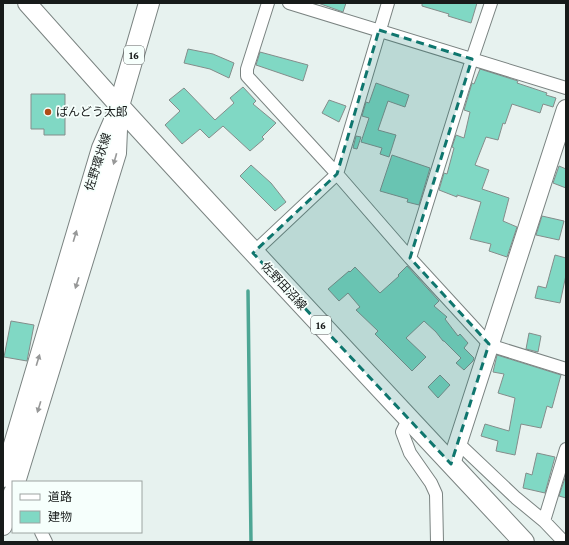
<svg xmlns="http://www.w3.org/2000/svg" width="569" height="545" font-family="'Crimson Pro','Noto Sans JP',serif">
	<style>
		.lines { fill: none; stroke-linecap: round; stroke-linejoin: round }
		.stream { stroke: #4da694; stroke-width: 3.5 }
		.building { fill: #80d8c4; stroke: #848d8b }
		.street-casing { stroke: #7a8381; stroke-width: 14 }
		.secondary-casing { stroke: #7a8381; stroke-width: 20 }
		.primary-casing { stroke: #7a8381; stroke-width: 22 }
		.street { stroke: #fff; stroke-width: 12 }
		.secondary { stroke: #fff; stroke-width: 18 }
		.primary { stroke: #fff; stroke-width: 20 }
		.oneway { fill: #979898 }
		.marked { fill: #0f766e; fill-opacity: 0.2; stroke: #0f766e; stroke-width: 3; stroke-dasharray: 8 5; stroke-linejoin: round }
		.poi-dot { fill: #b04c17; stroke: #f6fffc; stroke-width: 1.5 }
		.labels { text-anchor: middle; dominant-baseline: central; stroke-width: 3.5; stroke-linejoin: round; paint-order: stroke }
		.shield { fill: #f6fffc; stroke: #5a5f5e; stroke-width: 1 }
		.shield-label { font-size: 11px; font-weight: bold; fill: #171b1a }
		.poi-label { font-size: 12px; fill: #171b1a; stroke: #f6fffc; text-anchor: start }
		.street-label { font-size: 12px; fill: #171b1a; stroke: #f6fffc }
	</style>
	<rect width="100%" height="100%" fill="#e7f2ef"/>
	<g class="lines">
		<path class="stream" d="M 248,291 L 251,542"/>
	</g>
	<path class="building" d="M 318,3 L 346,3 L 343,12 Z
		M 422,3 L 477,3 L 471,23 L 448,16 L 449,14 L 422,6 Z
		M 188,49 L 213,54 L 234,63 L 229,78 L 210,69 L 184,63 Z
		M 260,52 L 308,65 L 303,81 L 256,65 Z
		M 480,69 L 518,81 L 517,83 L 547,93 L 546,95 L 556,98 L 553,107 L 543,104 L 540,113 L 512,104 L 505,124 L 503,123 L 498,140 L 486,137 L 475,165 L 489,170 L 482,189 L 509,198 L 503,221 L 517,227 L 507,257 L 489,251 L 491,244 L 470,239 L 481,202 L 457,195 L 457,197 L 439,190 L 444,173 L 447,174 L 454,148 L 452,147 L 456,135 L 464,138 L 470,112 L 464,110 L 472,83 L 474,84 Z
		M 376,83 L 409,95 L 405,107 L 388,101 L 378,130 L 396,135 L 389,157 L 380,154 L 382,148 L 361,142 L 369,118 L 362,116 L 366,102 L 369,103 Z
		M 243,87 L 256,101 L 253,104 L 276,123 L 262,137 L 264,139 L 250,151 L 223,126 L 209,138 L 200,129 L 182,144 L 165,125 L 180,111 L 169,100 L 184,88 L 215,120 L 234,103 L 230,98 Z
		M 31,94 L 65,94 L 65,135 L 44,135 L 44,129 L 31,129 Z
		M 329,100 L 346,106 L 339,122 L 322,113 Z
		M 356,136 L 361,137 L 357,149 L 353,148 Z
		M 392,155 L 430,168 L 419,205 L 407,202 L 408,199 L 380,191 Z
		M 251,165 L 271,183 L 286,202 L 275,211 L 240,176 Z
		M 559,166 L 566,169 L 566,188 L 553,183 Z
		M 542,216 L 564,221 L 559,240 L 536,235 Z
		M 555,255 L 566,258 L 566,275 L 560,303 L 535,298 L 538,286 L 546,288 Z
		M 407,266 L 439,301 L 434,306 L 447,317 L 445,319 L 458,336 L 460,334 L 468,343 L 464,348 L 474,358 L 473,361 L 464,370 L 456,363 L 461,358 L 444,341 L 443,341 L 436,332 L 424,321 L 406,338 L 426,357 L 412,371 L 375,334 L 378,331 L 356,310 L 360,307 L 348,293 L 339,301 L 328,289 L 349,271 L 350,272 L 355,267 L 380,293 L 399,276 L 398,275 Z
		M 11,321 L 34,325 L 27,361 L 4,357 Z
		M 529,333 L 541,336 L 538,352 L 526,349 Z
		M 497,355 L 561,375 L 552,408 L 547,406 L 541,428 L 521,424 L 515,455 L 496,451 L 498,441 L 481,436 L 485,424 L 509,431 L 515,398 L 498,393 L 504,374 L 493,372 Z
		M 440,375 L 450,385 L 438,398 L 428,387 Z
		M 537,453 L 555,457 L 545,493 L 523,488 L 526,473 L 532,475 Z
		M 566,475 L 566,498 L 559,496 Z"/>
	<g class="lines">
		<defs>
			<path id="street" d="M 268,3 L 247,69 L 247,76 L 337,174 L 410,258 L 489,344
				M 289,3 L 566,88
				M 253,253 L 337,174 L 388,3
				M 410,258 L 472,59 L 491,3
				M 489,345 L 566,369
				M 409,418 L 402,432 L 410,453 L 431,483 L 436,494 L 437,542
				M 458,443 L 516,498 L 544,521 L 564,542
				M 544,521 L 566,449
				M 41,532 L 46,542"/>
			<path id="secondary" d="M 27,3 L 119,106
				M 451,464 L 566,109
				M 3,478 L 101,148 L 115,116
				M 16,482 L 117,153 L 119,106
				M 3,526 L 13,492"/>
			<path id="primary" d="M 149,3 L 119,106 C 253,253 389,397 524,542"/>
		</defs>
		<use href="#street" class="street-casing"/>
		<use href="#secondary" class="secondary-casing"/>
		<use href="#primary" class="primary-casing"/>
		<use href="#street" class="street"/>
		<use href="#secondary" class="secondary"/>
		<use href="#primary" class="primary"/>
	</g>
	<defs><path id="oneway-solid" d="M-6-.8H1V-3.2L6.5 0L1 3.2V.8H-6Z"/></defs>
	<g class="oneway">
		<use href="#oneway-solid" transform="translate(115 159) rotate(106)"/>
		<use href="#oneway-solid" transform="translate(75 236) rotate(-73)"/>
		<use href="#oneway-solid" transform="translate(77 283) rotate(108)"/>
		<use href="#oneway-solid" transform="translate(38 360) rotate(-73)"/>
		<use href="#oneway-solid" transform="translate(39 407) rotate(107)"/>
	</g>
	<path class="marked" d="M 379,30 L 472,59 L 410,258 L 489,344 L 451,464 L 253,253 L 337,174 Z"/>
	<circle class="poi-dot" cx="48" cy="112" r="4"/>
	<g class="labels">
		<g class="shield">
			<rect x="124" y="46" width="20" height="18" rx="3"/>
			<rect x="311" y="316" width="20" height="18" rx="3"/>
		</g>
		<g class="shield-label">
			<text x="134" y="55">16</text>
			<text x="321" y="325">16</text>
		</g>
		<g class="poi-label">
			<text x="56" y="112">ばんどう太郎</text>
		</g>
		<g class="street-label">
			<text transform="translate(98 162) rotate(-72)">佐野環状線</text>
			<text transform="translate(284 286) rotate(47)">佐野田沼線</text>
		</g>
	</g>
	<rect width="569" height="545" fill="none" stroke="#171b1a" stroke-width="8"/>
	<rect x="12" y="481" width="130" height="52" fill="#f6fffc" stroke="#9da4a2"/>
	<rect x="20" y="494" width="20" height="6" fill="#ffffff" stroke="#9da4a2"/>
	<text x="48" y="501" font-size="12" fill="#171b1a">道路</text>
	<rect x="20" y="511" width="20" height="12" fill="#80d8c4" stroke="#9da4a2"/>
	<text x="48" y="521" font-size="12" fill="#171b1a">建物</text>
</svg>
